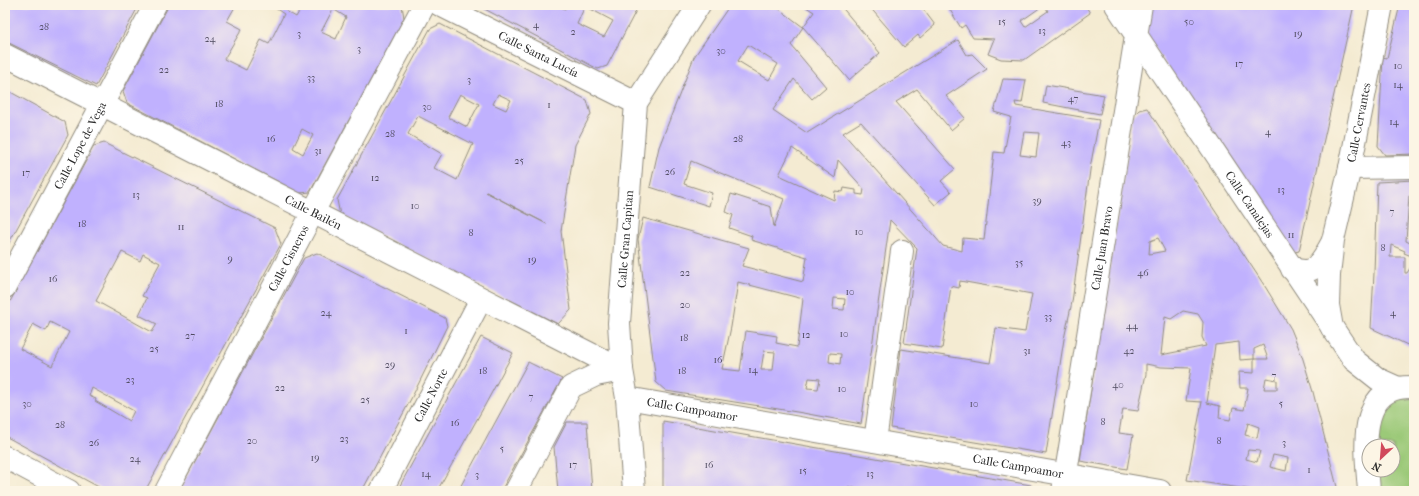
<svg xmlns="http://www.w3.org/2000/svg" width="1419" height="496" font-family="'IM FELL French Canon',serif">
	<style>
		.green { fill: #9bc978; stroke: #637a52; fill-rule: evenodd }
		.building { fill: #c0b1fe; fill-rule: evenodd }
		.lines { fill: none; stroke-linecap: round; stroke-linejoin: round }
		.minor-casing { stroke: #908b7e; stroke-width: 24 }
		.secondary-casing { stroke: #908b7e; stroke-width: 24 }
		.minor { stroke: #fff; stroke-width: 22 }
		.secondary { stroke: #fff; stroke-width: 22 }
		.labels { text-anchor: middle; dominant-baseline: central; stroke-width: 3; stroke-linejoin: round; paint-order: stroke }
		.number-label { font-size: 10px; fill: #504c60 }
		.street-label { font-size: 12px; fill: #2b2b2b; stroke: #fcf5e5 }
	</style>
	<rect width="100%" height="100%" fill="#fcf5e5"/>
	<filter id="ink" filterUnits="userSpaceOnUse"><feTurbulence type="fractalNoise" baseFrequency=".025" numOctaves="2"/><feDisplacementMap in="SourceGraphic" scale="8" xChannelSelector="R" yChannelSelector="G"/><feConvolveMatrix kernelMatrix="1 2 1 2 8 2 1 2 1" color-interpolation-filters="sRGB"/></filter>
	<filter id="wash" filterUnits="userSpaceOnUse"><feTurbulence type="fractalNoise" baseFrequency=".012" numOctaves="4" result="noise"/><feDisplacementMap in="SourceGraphic" scale="16" xChannelSelector="R" yChannelSelector="G"/><feGaussianBlur stdDeviation="0.9" result="paint"/><feColorMatrix in="noise" values="0 0 0 0 0 0 0 0 0 0 0 0 0 0 0 0 0 1.4 0 .05"/><feComposite in="paint" operator="in"/></filter>
	<g filter="url(#wash)">
		<rect width="100%" height="100%" fill="#f4ebd2"/>
		<path class="green" d="M 1414,387 L 1414,491 L 1369,491 C 1367,460 1356,396 1399,388 C 1403,387 1409,387 1414,387 ZM 1369,446 L 1393,446 L 1393,470 L 1369,470 Z"/>
		<g id="blocks">
			<path class="building" d="M 5,5 L 139,5 L 96,86 L 5,41 Z
				M 169,5 L 236,5 L 227,21 L 242,29 L 224,59 L 246,70 L 261,40 L 269,44 L 284,14 L 275,8 L 276,5 L 290,5 L 286,11 L 296,17 L 303,5 L 402,5 L 404,18 L 310,192 L 300,193 L 127,103 L 123,91 ZM 333,9 L 346,17 L 336,39 L 321,32 ZM 302,129 L 313,135 L 303,154 L 293,148 Z
				M 477,5 L 557,5 L 565,9 L 567,5 L 639,5 L 607,66 L 598,69 ZM 585,6 L 613,21 L 604,37 L 577,24 Z
				M 730,5 L 774,5 L 803,27 L 814,12 L 803,5 L 840,5 L 880,53 L 849,80 L 803,27 L 791,45 L 826,87 L 812,99 L 794,79 L 773,110 L 807,133 L 958,40 L 967,55 L 972,54 L 987,69 L 946,96 L 965,118 L 951,130 L 917,89 L 896,102 L 955,169 L 941,181 L 951,192 L 935,205 L 861,122 L 843,133 L 943,246 L 962,251 L 963,238 L 984,240 L 994,152 L 1004,153 L 1011,117 L 994,112 L 1003,79 L 1026,80 L 1022,103 L 1015,102 L 1016,106 L 1099,120 L 1091,163 L 1072,302 L 1064,339 L 1046,454 L 891,428 L 901,349 L 990,363 L 996,328 L 1025,332 L 1032,294 L 960,281 L 959,288 L 951,286 L 942,349 L 904,343 L 917,248 L 890,220 L 861,424 L 803,413 L 666,391 L 656,382 L 638,239 L 643,218 L 749,248 L 742,266 L 803,282 L 807,257 L 751,240 L 752,236 L 729,228 L 733,215 L 726,212 L 731,194 L 771,207 L 774,227 L 784,199 L 691,161 L 684,184 L 712,193 L 709,206 L 650,187 L 659,147 L 694,57 ZM 748,45 L 778,64 L 769,80 L 738,61 ZM 1024,132 L 1039,133 L 1036,157 L 1020,155 ZM 792,148 L 835,178 L 838,160 L 864,189 L 863,195 L 856,194 L 856,190 L 844,188 L 843,192 L 835,191 L 834,200 L 779,175 ZM 738,282 L 803,299 L 797,347 L 776,343 L 777,336 L 746,331 L 740,371 L 722,369 L 731,327 ZM 834,298 L 845,299 L 844,310 L 833,309 ZM 764,351 L 775,352 L 773,370 L 761,370 ZM 830,353 L 841,354 L 840,364 L 829,362 ZM 809,378 L 820,379 L 818,389 L 807,388 Z
				M 868,5 L 920,5 L 935,25 L 920,38 L 918,35 L 904,47 Z
				M 947,5 L 1085,5 L 1090,13 L 1024,60 L 1001,59 L 988,54 L 994,39 L 973,38 L 965,25 L 961,28 ZM 1044,5 L 1048,11 L 1025,27 L 1021,21 Z
				M 1151,5 L 1354,5 L 1299,251 L 1291,253 L 1147,36 Z
				M 1400,5 L 1414,5 L 1414,154 L 1385,155 L 1378,146 L 1383,57 L 1387,58 Z
				M 440,24 L 587,100 L 591,114 L 575,145 L 561,231 L 571,310 L 558,324 L 340,215 L 337,200 L 430,29 ZM 460,94 L 479,104 L 467,127 L 448,117 ZM 498,94 L 511,100 L 506,110 L 493,104 ZM 418,116 L 473,144 L 457,180 L 434,168 L 442,154 L 408,134 ZM 486,192 L 547,224 L 523,212 Z
				M 1046,85 L 1104,95 L 1100,114 L 1043,103 Z
				M 5,89 L 65,122 L 68,135 L 5,250 Z
				M 1147,108 L 1266,288 L 1291,329 L 1302,356 L 1313,392 L 1338,491 L 1260,491 L 1187,480 L 1202,402 L 1186,401 L 1191,368 L 1161,367 L 1146,364 L 1146,374 L 1138,411 L 1123,409 L 1119,433 L 1133,435 L 1127,469 L 1080,461 L 1133,116 L 1139,110 ZM 1158,238 L 1165,251 L 1149,254 L 1150,241 ZM 1183,311 L 1198,314 L 1203,322 L 1202,337 L 1206,346 L 1161,355 L 1165,317 L 1171,319 ZM 1239,342 L 1240,360 L 1254,359 L 1254,373 L 1239,372 L 1240,388 L 1248,388 L 1244,410 L 1233,408 L 1230,420 L 1219,418 L 1220,406 L 1207,403 L 1215,345 ZM 1263,345 L 1268,359 L 1254,359 L 1254,349 ZM 1266,378 L 1277,380 L 1277,389 L 1264,389 ZM 1248,423 L 1259,427 L 1257,438 L 1245,435 ZM 1248,450 L 1260,451 L 1257,462 L 1246,459 ZM 1273,455 L 1288,458 L 1286,471 L 1270,467 Z
				M 104,143 L 275,228 L 281,244 L 145,491 L 106,491 L 5,436 L 5,311 L 94,146 ZM 122,252 L 140,261 L 143,254 L 160,263 L 142,296 L 147,298 L 139,315 L 157,324 L 152,332 L 96,301 ZM 50,322 L 69,332 L 52,366 L 20,349 L 33,324 L 46,331 ZM 92,388 L 134,411 L 129,421 L 95,401 L 96,399 L 89,396 Z
				M 1414,180 L 1414,197 L 1409,196 L 1406,241 L 1414,245 L 1414,257 L 1404,253 L 1405,251 L 1391,245 L 1390,257 L 1405,257 L 1405,273 L 1407,273 L 1414,262 L 1414,348 L 1371,328 L 1374,273 L 1377,182 Z
				M 317,253 L 445,318 L 447,326 L 413,395 L 362,491 L 179,491 L 304,258 Z
				M 481,337 L 513,353 L 485,405 L 437,491 L 397,491 Z
				M 528,362 L 562,379 L 533,432 L 501,491 L 458,491 Z
				M 663,421 L 1031,485 L 1037,491 L 871,491 L 848,487 L 848,491 L 663,491 Z
				M 567,422 L 587,422 L 592,491 L 558,491 L 554,447 Z"/>
		</g>
	</g>
	<g filter="url(#ink)">
		<use href="#blocks" fill-opacity="0" stroke="#908b7e" stroke-width="1"/>
		<g class="lines">
			<defs>
				<g id="minor">
					<path id="s1" d="M 440,5 L 636,103"/>
					<path id="s2" d="M 5,55 L 622,370"/>
					<path d="M 1350,168 L 1414,167"/>
					<path d="M 1292,269 C 1296,270 1301,271 1305,271 C 1318,271 1326,253 1332,243"/>
					<path id="s3" d="M 5,287 L 155,5"/>
					<path id="s4" d="M 1332,328 L 1328,305 L 1329,275 L 1333,240 L 1350,168 L 1382,5"/>
					<path id="s5" d="M 627,398 L 1160,491"/>
					<path d="M 875,441 L 902,251"/>
					<path d="M 5,457 L 69,491"/>
					<path id="s6" d="M 166,491 L 313,212 L 424,5"/>
					<path id="s7" d="M 381,491 L 481,299"/>
					<path d="M 516,491 L 571,387 L 596,375 L 622,370"/>
					<path id="s8" d="M 1063,491 L 1141,5"/>
				</g>
				<g id="secondary">
					<path id="s9" d="M 1116,5 L 1354,360 L 1378,379 L 1398,388"/>
					<path id="s10" d="M 634,491 L 627,398 L 622,370 L 619,323 L 636,103 L 699,5"/>
					<path d="M 1369,491 C 1367,460 1356,396 1399,388 C 1403,387 1409,387 1414,387"/>
				</g>
			</defs>
			<use href="#minor" class="minor-casing"/>
			<use href="#secondary" class="secondary-casing"/>
			<use href="#minor" class="minor"/>
			<use href="#secondary" class="secondary"/>
		</g>
	</g>
	<g class="labels">
		<g class="number-label">
			<text x="1002" y="22">15</text>
			<text x="1189" y="22">50</text>
			<text x="536" y="25">4</text>
			<text x="44" y="27">28</text>
			<text x="1042" y="31">13</text>
			<text x="573" y="32">2</text>
			<text x="299" y="34">3</text>
			<text x="1298" y="34">19</text>
			<text x="210" y="39">24</text>
			<text x="359" y="49">3</text>
			<text x="721" y="51">30</text>
			<text x="1239" y="64">17</text>
			<text x="1398" y="66">10</text>
			<text x="164" y="70">22</text>
			<text x="311" y="78">33</text>
			<text x="469" y="80">3</text>
			<text x="1398" y="85">14</text>
			<text x="1073" y="99">47</text>
			<text x="219" y="104">18</text>
			<text x="549" y="105">1</text>
			<text x="427" y="107">30</text>
			<text x="1394" y="122">14</text>
			<text x="1268" y="132">4</text>
			<text x="390" y="134">28</text>
			<text x="271" y="139">16</text>
			<text x="738" y="139">28</text>
			<text x="1066" y="143">43</text>
			<text x="318" y="151">31</text>
			<text x="519" y="161">25</text>
			<text x="670" y="172">26</text>
			<text x="26" y="173">17</text>
			<text x="375" y="178">12</text>
			<text x="1281" y="190">13</text>
			<text x="136" y="195">13</text>
			<text x="1037" y="201">39</text>
			<text x="415" y="206">10</text>
			<text x="1392" y="212">7</text>
			<text x="82" y="224">18</text>
			<text x="181" y="227">11</text>
			<text x="859" y="232">10</text>
			<text x="471" y="233">8</text>
			<text x="1291" y="235">11</text>
			<text x="1383" y="248">8</text>
			<text x="230" y="259">9</text>
			<text x="532" y="260">19</text>
			<text x="1019" y="263">35</text>
			<text x="685" y="273">22</text>
			<text x="1143" y="273">46</text>
			<text x="53" y="279">16</text>
			<text x="850" y="292">10</text>
			<text x="685" y="305">20</text>
			<text x="326" y="313">24</text>
			<text x="1393" y="313">4</text>
			<text x="1048" y="317">33</text>
			<text x="1132" y="326">44</text>
			<text x="406" y="331">1</text>
			<text x="844" y="334">10</text>
			<text x="806" y="335">12</text>
			<text x="190" y="336">27</text>
			<text x="684" y="338">18</text>
			<text x="154" y="349">25</text>
			<text x="1027" y="351">31</text>
			<text x="1129" y="351">42</text>
			<text x="718" y="360">16</text>
			<text x="390" y="365">29</text>
			<text x="753" y="370">14</text>
			<text x="483" y="371">18</text>
			<text x="682" y="371">18</text>
			<text x="1274" y="376">7</text>
			<text x="130" y="380">23</text>
			<text x="1118" y="385">40</text>
			<text x="280" y="388">22</text>
			<text x="842" y="389">10</text>
			<text x="531" y="397">7</text>
			<text x="365" y="400">25</text>
			<text x="27" y="404">30</text>
			<text x="974" y="404">10</text>
			<text x="1281" y="404">5</text>
			<text x="1103" y="422">8</text>
			<text x="455" y="423">16</text>
			<text x="60" y="425">28</text>
			<text x="344" y="439">23</text>
			<text x="252" y="441">20</text>
			<text x="1219" y="441">8</text>
			<text x="94" y="443">26</text>
			<text x="1284" y="443">3</text>
			<text x="502" y="449">5</text>
			<text x="315" y="458">19</text>
			<text x="135" y="459">24</text>
			<text x="573" y="465">17</text>
			<text x="709" y="465">16</text>
			<text x="1309" y="470">1</text>
			<text x="803" y="471">15</text>
			<text x="426" y="474">14</text>
			<text x="870" y="474">13</text>
			<text x="477" y="475">3</text>
		</g>
		<g class="street-label">
			<text stroke="none"><textPath href="#s1" startOffset="110">Calle Santa Lucía</textPath></text>
			<text stroke="none"><textPath href="#s4" startOffset="209">Calle Cervantes</textPath></text>
			<text stroke="none"><textPath href="#s3" startOffset="160">Calle Lope de Vega</textPath></text>
			<text stroke="none"><textPath href="#s9" startOffset="240">Calle Canalejas</textPath></text>
			<text stroke="none"><textPath href="#s2" startOffset="346">Calle Bailén</textPath></text>
			<text stroke="none"><textPath href="#s10" startOffset="253">Calle Gran Capitan</textPath></text>
			<text stroke="none"><textPath href="#s8" startOffset="246">Calle Juan Bravo</textPath></text>
			<text stroke="none"><textPath href="#s6" startOffset="263">Calle Cisneros</textPath></text>
			<text stroke="none"><textPath href="#s7" startOffset="108">Calle Norte</textPath></text>
			<text stroke="none"><textPath href="#s5" startOffset="66">Calle Campoamor</textPath></text>
			<text stroke="none"><textPath href="#s5" startOffset="397">Calle Campoamor</textPath></text>
		</g>
	</g>
	<rect width="1419" height="496" fill="none" stroke="#fcf5e5" stroke-width="20"/>
	<g transform="translate(1381 458) rotate(206)"><circle r="19" fill="#fcf5e5" stroke="#a8a49b"/>
	<path d="M0-3L7 15L0 10L-7 15Z" fill="#d1495b"/>
	<text y="-6" font-size="11" font-weight="bold" text-anchor="middle" fill="#2b2b2b">N</text>
	</g>
</svg>
